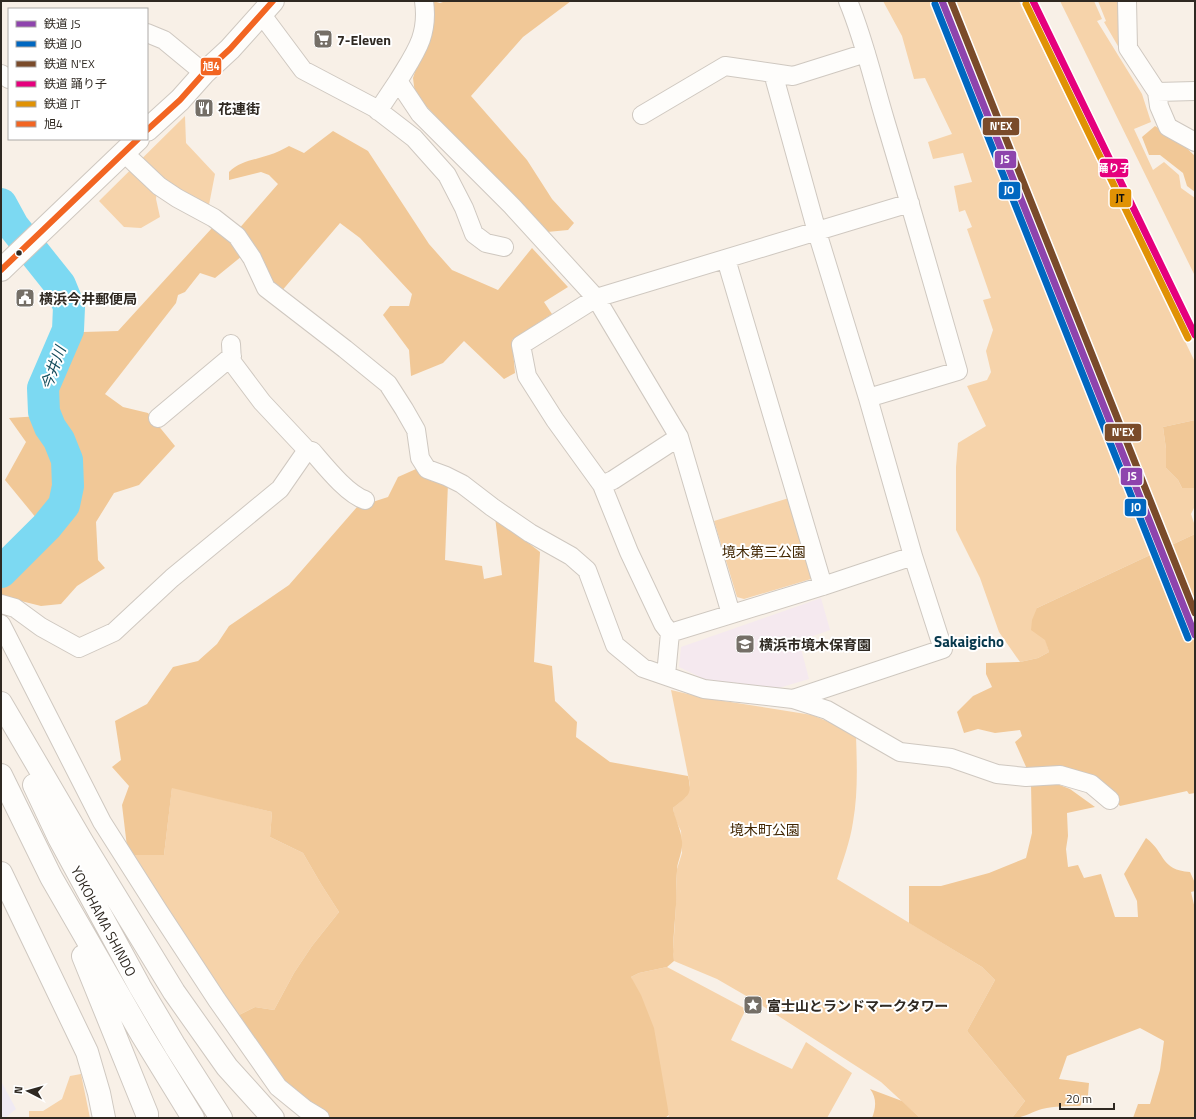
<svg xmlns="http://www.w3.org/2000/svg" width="1196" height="1119" font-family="'Titillium Web','Noto Sans JP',sans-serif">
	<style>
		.industrial { fill: #f0eaf3 }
		.education { fill: #f5e9ef }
		.green { fill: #f6d3aa }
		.forest { fill: #f1c897 }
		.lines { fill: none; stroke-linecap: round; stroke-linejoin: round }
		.river { stroke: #7cd9f2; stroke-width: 32 }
		.minor-casing { stroke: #cfc8c0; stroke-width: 20 }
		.tertiary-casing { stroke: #cfc8c0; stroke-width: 24 }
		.trunk-casing { stroke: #cfc8c0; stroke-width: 24 }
		.minor { stroke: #fefdfb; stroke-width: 18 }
		.tertiary { stroke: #fefdfb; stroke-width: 22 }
		.trunk { stroke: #fefdfb; stroke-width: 22 }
		.bus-1-casing { stroke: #fff; stroke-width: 9 }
		.bus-1 { stroke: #f26522; stroke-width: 6 }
		.rail-1-casing { stroke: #fff; stroke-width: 10 }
		.rail-2-casing { stroke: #fff; stroke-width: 10 }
		.rail-3-casing { stroke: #fff; stroke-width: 10 }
		.rail-4-casing { stroke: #fff; stroke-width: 10 }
		.rail-5-casing { stroke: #fff; stroke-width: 10 }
		.rail-1 { stroke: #8e44ad; stroke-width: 7 }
		.rail-2 { stroke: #0067c0; stroke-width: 7 }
		.rail-3 { stroke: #7a4b2a; stroke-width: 7 }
		.rail-4 { stroke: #e5007d; stroke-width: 7 }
		.rail-5 { stroke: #e09205; stroke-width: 7 }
		.bus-dot { fill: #2f2922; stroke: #fff; stroke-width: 1.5 }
		.labels { text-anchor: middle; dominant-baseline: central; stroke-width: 4; stroke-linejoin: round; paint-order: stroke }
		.poi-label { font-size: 14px; font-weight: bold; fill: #2f2922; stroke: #fff; text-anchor: start }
		.park-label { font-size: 14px; fill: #412602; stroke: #fff }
		.street-label { font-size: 14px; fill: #2f2922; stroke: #fff }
		.water-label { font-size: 15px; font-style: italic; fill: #124b5b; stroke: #fff }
		.neighbourhood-label { font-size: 15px; font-weight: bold; fill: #06384c; stroke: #fff }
		.line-badge { stroke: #fff; stroke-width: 1.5 }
		.badge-label { font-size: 11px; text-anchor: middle; font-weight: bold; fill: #fff }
		.pale-badge-label { font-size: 11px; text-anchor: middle; font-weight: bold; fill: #111 }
	</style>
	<rect width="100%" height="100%" fill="#f8f0e7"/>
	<path class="industrial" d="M 1,1081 L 16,1109 L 5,1118 L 1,1118 Z"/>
	<path class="education" d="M 821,598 L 830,630 L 799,641 L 809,679 L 772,690 L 708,681 L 679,667 L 681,647 Z"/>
	<path class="green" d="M 883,1 L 1019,1 L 1195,362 L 1195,420 L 1163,427 L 1166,449 L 1166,468 L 1178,480 L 1182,488 L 1195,488 L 1195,506 L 1191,514 L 1195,526 L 1195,534 L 1037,608 L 1049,652 L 1038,658 L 1020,662 L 999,632 L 980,578 L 956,530 L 956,467 L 958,443 L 986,426 L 967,386 L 987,380 L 991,372 L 986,351 L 993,330 L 983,300 L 991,298 L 967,229 L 972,227 L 965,210 L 959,212 L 954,186 L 972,182 L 963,153 L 933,159 L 928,142 L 952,134 L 925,78 L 914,79 L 902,36 Z
		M 1060,1 L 1094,1 L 1102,19 L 1097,21 L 1142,94 L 1151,122 L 1134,129 L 1153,170 L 1164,162 L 1179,175 L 1181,188 L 1195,198 L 1195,276 Z
		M 1098,1 L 1123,1 L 1122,53 L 1104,22 L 1106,21 Z
		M 185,116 L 186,143 L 215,174 L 208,210 L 158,182 L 156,199 L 160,217 L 141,228 L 124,227 L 99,201 Z
		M 789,498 L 813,575 L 811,579 L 744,599 L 737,597 L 714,521 Z
		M 671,690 L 705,698 L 812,715 L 851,731 L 856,736 C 857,765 858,794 853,822 C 850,842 843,860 837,879 L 982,967 L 995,980 L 967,1031 L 1025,1101 L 1012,1118 L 920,1118 L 881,1082 L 755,1001 L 717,979 L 674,961 L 673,951 L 676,904 L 677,869 L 682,853 L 681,831 L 675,819 L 673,808 L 686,797 L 690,785 Z
		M 172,787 L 272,812 L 270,837 L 303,853 L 321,884 L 339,912 L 312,946 L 294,973 L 274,1010 L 255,1007 L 237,1016 L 128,855 L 164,855 Z
		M 667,967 L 746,1009 L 731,1040 L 792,1069 L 806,1042 L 852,1073 L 827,1118 L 668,1118 L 669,1115 L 631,977 L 639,973 Z
		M 81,1074 L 90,1118 L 29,1118 L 29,1111 L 43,1111 L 62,1099 L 70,1076 Z"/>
	<path class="forest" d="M 433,1 L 440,3 L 446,1 L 571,1 L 523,37 L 471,96 L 527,160 L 552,199 L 574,223 L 568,230 L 547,232 L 450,132 L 415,94 L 413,78 L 430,24 Z
		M 1155,126 L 1179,141 L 1195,156 L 1195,192 L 1187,186 L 1183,173 L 1160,155 L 1149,155 L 1142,137 Z
		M 333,131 L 368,151 L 429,244 L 452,270 L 498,290 L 532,248 L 568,287 L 544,302 L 552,314 L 512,340 L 515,373 L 504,379 L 464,341 L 443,363 L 411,376 L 409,350 L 383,315 L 390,306 L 409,306 L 412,294 L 360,238 L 340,223 L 280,293 L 237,231 L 278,184 L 269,175 L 261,172 L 229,180 L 229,172 C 240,161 255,160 269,155 C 276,153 283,149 289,146 L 304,153 Z
		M 221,227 L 242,256 L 215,278 L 200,273 L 185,292 L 178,295 L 176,303 L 105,394 L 123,407 L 148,413 L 175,446 L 139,485 L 114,493 L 96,522 L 98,560 L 105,568 L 77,586 L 61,604 L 41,606 L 1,596 L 1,554 L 6,554 L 42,545 L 37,519 L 5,480 L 26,442 L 9,418 L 40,416 L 28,383 L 50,355 L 58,316 L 38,277 L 41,251 L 65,274 L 79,308 L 83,332 L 118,331 L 212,228 Z
		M 1195,420 L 1195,488 L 1182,488 L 1178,480 L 1166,468 L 1166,449 L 1163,427 Z
		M 416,469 L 448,483 L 445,560 L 482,566 L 484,579 L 502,575 L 495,517 L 540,552 L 534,662 L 552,666 L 555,701 L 577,722 L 576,737 L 610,762 L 688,776 C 693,796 687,796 673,808 C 675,820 681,829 682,841 C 683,853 677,861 677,871 C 676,883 677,894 676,905 C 675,924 672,943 674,961 L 667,967 L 639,973 L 631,977 L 641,995 L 654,1028 L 669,1115 L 665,1118 L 327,1118 L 296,1109 L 237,1016 L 255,1007 L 274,1010 L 294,973 L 312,946 L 339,912 L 321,884 L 303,853 L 270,837 L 272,812 L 172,788 L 164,855 L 128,855 L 122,805 L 129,786 L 112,767 L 121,760 L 115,721 L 147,704 L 173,667 L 198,661 L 217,644 L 229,626 L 289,585 L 357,507 L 388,497 L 398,477 Z
		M 1195,534 L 1195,793 L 1189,794 L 1187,791 L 1120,806 L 1110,794 L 1027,769 L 1015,742 L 1022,736 L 1020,730 L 995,733 L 978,729 L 964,733 L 957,712 L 973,696 L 992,687 L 986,674 L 986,663 L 1020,662 L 1038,658 L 1049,652 L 1045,640 L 1031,630 L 1032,620 L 1037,608 Z
		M 1031,784 L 1057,784 L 1070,789 L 1095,807 L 1067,813 L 1068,836 L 1066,849 L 1068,867 L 1078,865 L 1084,878 L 1101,874 L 1115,917 L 1138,917 L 1137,901 L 1124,874 L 1146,838 C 1166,853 1160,870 1190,872 L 1195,883 L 1195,891 L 1191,892 L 1195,909 L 1195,1118 L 1133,1118 L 1138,1104 L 1150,1104 L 1160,1070 L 1164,1041 L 1140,1028 L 1067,1056 L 1059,1079 L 1089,1083 L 1088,1095 L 1080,1106 C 1067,1106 1055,1106 1042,1109 C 1032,1112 1023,1118 1012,1118 L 1025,1101 L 967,1031 L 995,980 L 982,967 L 909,923 L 909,886 L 941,886 L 989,873 L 1026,858 L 1032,833 Z
		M 870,1089 L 902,1101 L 920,1118 L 872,1118 C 876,1108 877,1098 870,1089 Z"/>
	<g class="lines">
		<path class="river" d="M 1,204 L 13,226 L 60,285 L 69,307 L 68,330 L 43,388 L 44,412 L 50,427 L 59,440 L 67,460 L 68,486 L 64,505 L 47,526 L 1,572"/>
		<defs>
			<path id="minor" d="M 424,1 C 429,36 415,53 398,81 L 420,114 L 512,206 L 596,298 L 679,437 L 731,614
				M 1127,1 L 1128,48 L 1157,92 L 1159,106 L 1168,127 L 1195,142
				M 262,15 L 303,70 L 375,108 L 414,138 L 447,175 L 464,208 L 474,234 L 486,243 L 504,247
				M 147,33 L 164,40 L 204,73
				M 866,53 L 793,76 L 773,73 L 817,232 L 868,398
				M 1,74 L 9,79
				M 1157,92 L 1195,91
				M 378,111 L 398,81
				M 642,115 L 725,66 L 773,73
				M 123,152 L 159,186 L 177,198 L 214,218 L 237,236 L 252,258 L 266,288 L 345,349 L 388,384 L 404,409 L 416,430 L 420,458 L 427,469 L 446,476 L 462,484 L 492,507 L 530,533 L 571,556 L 587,570 L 615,645 L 643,668 L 704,689 L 793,699 L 827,710 L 900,752 L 951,758 L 997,774 L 1026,777 L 1060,775 L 1091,784 L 1110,800
				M 726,259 L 823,586
				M 158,418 L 232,356
				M 307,450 L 312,451 C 325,466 347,494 365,500
				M 602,485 L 613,480 L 679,437
				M 1,604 L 15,608 L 41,627 L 79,648 L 114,632 L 172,578 L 280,489 L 307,450 L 262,402 L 232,362 L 231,344
				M 1,624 L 102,822 L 158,910 L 217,1000 L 278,1087 L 305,1109 L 320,1118
				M 670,633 L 663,624 L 629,552 L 602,485 L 555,420 L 527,376 L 521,345 L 596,298 L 910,203
				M 666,675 L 670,633 L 823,586 L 913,556 L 868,398 L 958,371 C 934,287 910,203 885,120 C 873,80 864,39 848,1
				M 793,699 L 943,649 L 913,556"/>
			<path id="tertiary" d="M 147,130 L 180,100 L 204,73 L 230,49 L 273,1
				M 1,270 L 138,139
				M 1,873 L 87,1052 L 99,1093 L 104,1118"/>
			<path id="trunk" d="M 1,703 L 83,843 L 174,992 L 227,1067 L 273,1118
				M 1,775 L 51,877 L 142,1035 L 193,1118
				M 34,785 L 59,838 L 140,987 L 175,1046 L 221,1118
				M 83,956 L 147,1114 L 147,1118"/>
		</defs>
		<use href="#minor" class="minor-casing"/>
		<use href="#tertiary" class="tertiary-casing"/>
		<use href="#trunk" class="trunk-casing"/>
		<use href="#minor" class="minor"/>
		<use href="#tertiary" class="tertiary"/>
		<use href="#trunk" class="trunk"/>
		<defs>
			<path id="bus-1" d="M 147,130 L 180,100 L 204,73 L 230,49 L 273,1
				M 1,270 L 138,139"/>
		</defs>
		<use href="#bus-1" class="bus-1-casing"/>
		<use href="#bus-1" class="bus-1"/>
		<defs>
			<path id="rail-1" d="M 942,1 L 1195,635"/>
			<path id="rail-2" d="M 935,4 L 1188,638"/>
			<path id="rail-3" d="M 951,1 L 1195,613"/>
			<path id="rail-4" d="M 1033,1 L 1195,335"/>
			<path id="rail-5" d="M 1026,4 L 1188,338"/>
		</defs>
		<use href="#rail-1" class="rail-1-casing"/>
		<use href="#rail-2" class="rail-2-casing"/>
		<use href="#rail-3" class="rail-3-casing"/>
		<use href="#rail-4" class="rail-4-casing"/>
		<use href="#rail-5" class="rail-5-casing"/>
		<use href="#rail-1" class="rail-1"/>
		<use href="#rail-2" class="rail-2"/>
		<use href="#rail-3" class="rail-3"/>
		<use href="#rail-4" class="rail-4"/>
		<use href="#rail-5" class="rail-5"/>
	</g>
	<defs>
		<symbol id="supermarket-square" viewBox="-11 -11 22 22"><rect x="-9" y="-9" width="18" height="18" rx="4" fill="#756f67" stroke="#fff"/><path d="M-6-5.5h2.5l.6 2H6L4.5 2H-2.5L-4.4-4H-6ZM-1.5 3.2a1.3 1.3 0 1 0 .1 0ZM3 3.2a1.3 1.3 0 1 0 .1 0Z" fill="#fff"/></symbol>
		<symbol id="restaurant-square" viewBox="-11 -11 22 22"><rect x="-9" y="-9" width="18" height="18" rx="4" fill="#756f67" stroke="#fff"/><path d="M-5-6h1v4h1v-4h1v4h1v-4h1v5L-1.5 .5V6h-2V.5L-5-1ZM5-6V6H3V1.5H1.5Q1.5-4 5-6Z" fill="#fff"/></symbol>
		<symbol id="civic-square" viewBox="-11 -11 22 22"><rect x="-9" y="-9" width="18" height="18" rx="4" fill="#756f67" stroke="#fff"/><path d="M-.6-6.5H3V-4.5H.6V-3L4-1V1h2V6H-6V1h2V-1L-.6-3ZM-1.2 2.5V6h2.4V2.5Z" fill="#fff"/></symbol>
		<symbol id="school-square" viewBox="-11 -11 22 22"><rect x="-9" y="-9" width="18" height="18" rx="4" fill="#756f67" stroke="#fff"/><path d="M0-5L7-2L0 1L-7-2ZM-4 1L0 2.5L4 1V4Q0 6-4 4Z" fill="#fff"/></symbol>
		<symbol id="sight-square" viewBox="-11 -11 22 22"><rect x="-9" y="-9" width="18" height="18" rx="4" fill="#756f67" stroke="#fff"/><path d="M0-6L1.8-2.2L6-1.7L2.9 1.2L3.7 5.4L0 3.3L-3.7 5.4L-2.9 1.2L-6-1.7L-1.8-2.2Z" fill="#fff"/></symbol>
	</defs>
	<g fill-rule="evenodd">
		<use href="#supermarket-square" x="312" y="28" width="22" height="22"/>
		<use href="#restaurant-square" x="193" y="97" width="22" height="22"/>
		<use href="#civic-square" x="14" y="287" width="22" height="22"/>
		<use href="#school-square" x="734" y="633" width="22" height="22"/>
		<use href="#sight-square" x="742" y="994" width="22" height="22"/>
	</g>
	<circle class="bus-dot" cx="19" cy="253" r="3.5"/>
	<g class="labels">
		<g class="poi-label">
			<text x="337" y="39">7-Eleven</text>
			<text x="218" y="108">花連街</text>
			<text x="39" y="298">横浜今井郵便局</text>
			<text x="759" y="644">横浜市境木保育園</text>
			<text x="767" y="1005">富士山とランドマークタワー</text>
		</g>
		<g class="park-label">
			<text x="764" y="551">境木第三公園</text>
			<text x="765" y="829">境木町公園</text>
		</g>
		<g class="street-label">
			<text transform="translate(104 921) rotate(62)">YOKOHAMA SHINDO</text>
		</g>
		<g class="water-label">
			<text transform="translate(53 368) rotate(-70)">今井川</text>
		</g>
		<g class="neighbourhood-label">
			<text x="969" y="641">Sakaigicho</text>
		</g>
	</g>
	<g class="line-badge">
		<rect x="200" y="57" width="22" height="19" rx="4" fill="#f26522"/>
		<rect x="982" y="117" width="38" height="19" rx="4" fill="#7a4b2a"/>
		<rect x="994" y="150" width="23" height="19" rx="4" fill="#8e44ad"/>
		<rect x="1099" y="158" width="30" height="20" rx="4" fill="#e5007d"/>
		<rect x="998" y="181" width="23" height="19" rx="4" fill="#0067c0"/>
		<rect x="1109" y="188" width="23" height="20" rx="4" fill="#e09205"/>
		<rect x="1104" y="423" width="38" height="19" rx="4" fill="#7a4b2a"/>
		<rect x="1120" y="467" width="23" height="19" rx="4" fill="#8e44ad"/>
		<rect x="1124" y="498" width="23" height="19" rx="4" fill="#0067c0"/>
	</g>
	<g class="badge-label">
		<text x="211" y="70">旭4</text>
		<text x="1001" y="130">N'EX</text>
		<text x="1005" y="163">JS</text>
		<text x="1114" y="172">踊り子</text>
		<text x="1009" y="194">JO</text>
		<text x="1123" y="436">N'EX</text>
		<text x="1132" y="480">JS</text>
		<text x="1136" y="511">JO</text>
	</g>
	<g class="pale-badge-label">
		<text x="1120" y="202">JT</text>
	</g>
	<rect width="1196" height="1119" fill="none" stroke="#2f2922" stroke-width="4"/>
	<rect x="8" y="8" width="140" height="132" fill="#ffffff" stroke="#aca9a7"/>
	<rect x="16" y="21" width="20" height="6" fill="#8e44ad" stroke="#aca9a7"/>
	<text x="44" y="28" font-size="12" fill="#2f2922">鉄道 JS</text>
	<rect x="16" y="41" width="20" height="6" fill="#0067c0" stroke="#aca9a7"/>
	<text x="44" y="48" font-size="12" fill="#2f2922">鉄道 JO</text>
	<rect x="16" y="61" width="20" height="6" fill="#7a4b2a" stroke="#aca9a7"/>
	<text x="44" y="68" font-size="12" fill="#2f2922">鉄道 N'EX</text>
	<rect x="16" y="81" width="20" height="6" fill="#e5007d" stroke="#aca9a7"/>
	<text x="44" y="88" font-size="12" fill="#2f2922">鉄道 踊り子</text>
	<rect x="16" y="101" width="20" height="6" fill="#e09205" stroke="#aca9a7"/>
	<text x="44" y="108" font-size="12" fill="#2f2922">鉄道 JT</text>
	<rect x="16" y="121" width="20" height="6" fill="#f26522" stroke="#aca9a7"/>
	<text x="44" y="128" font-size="12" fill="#2f2922">旭4</text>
	<g transform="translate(28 1091) rotate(276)" stroke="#ffffff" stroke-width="3" paint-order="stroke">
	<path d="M0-3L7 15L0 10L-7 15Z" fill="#2f2922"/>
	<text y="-6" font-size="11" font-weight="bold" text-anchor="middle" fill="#2f2922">N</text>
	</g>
	<path d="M1060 1103v6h54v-6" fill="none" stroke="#2f2922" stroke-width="2"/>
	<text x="1066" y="1103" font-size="12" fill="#2f2922" stroke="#ffffff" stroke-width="3" paint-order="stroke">20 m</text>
</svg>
